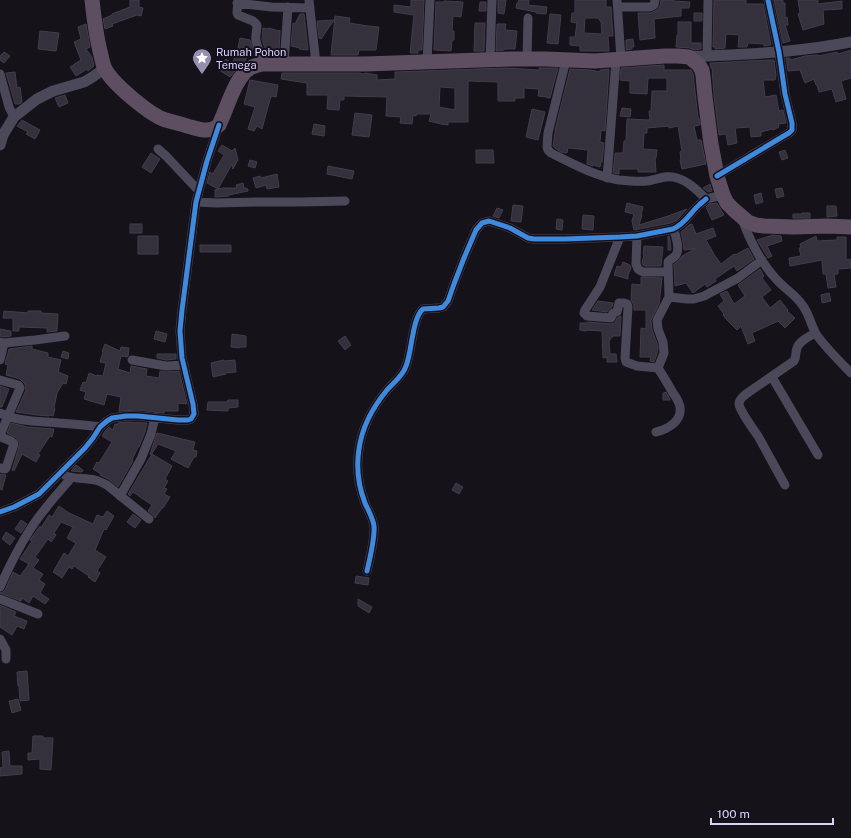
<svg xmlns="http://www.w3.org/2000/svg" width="851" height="838" font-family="'Public Sans',sans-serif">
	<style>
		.building { fill: #34303c; stroke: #433c4d; fill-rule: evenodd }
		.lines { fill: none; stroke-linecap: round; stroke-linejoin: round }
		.minor { stroke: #4b4859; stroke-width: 9 }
		.tertiary { stroke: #4b4859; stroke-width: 11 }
		.trunk { stroke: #5e4e61; stroke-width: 15 }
		.cycleway-casing { stroke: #140f1d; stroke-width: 8 }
		.cycleway { stroke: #408adc; stroke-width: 5 }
		.labels { text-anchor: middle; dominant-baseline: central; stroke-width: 4; stroke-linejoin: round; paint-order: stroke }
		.poi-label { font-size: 11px; fill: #dcd1f9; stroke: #140f1d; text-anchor: start }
	</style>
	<rect width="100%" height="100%" fill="#15121a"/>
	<path class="building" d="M 130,0 L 139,0 L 139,7 L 143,8 L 141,16 L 137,15 L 112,24 L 113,26 L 105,29 L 103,19 L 112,15 L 112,14 L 130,7 Z
		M 411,0 L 424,0 L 422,50 L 418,50 L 418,53 L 410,53 L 414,15 L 394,12 L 394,5 L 411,7 Z
		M 498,0 L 506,0 L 504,14 L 498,13 Z
		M 519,0 L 529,0 L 528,5 L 547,7 L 546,14 L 536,13 L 536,12 L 516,8 L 517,3 L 518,3 Z
		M 575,0 L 606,0 L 606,7 L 611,7 L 613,36 L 608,36 L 609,51 L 580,51 L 580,46 L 570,45 L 570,37 L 575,37 L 577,23 L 571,22 L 572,13 L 575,13 ZM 585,18 L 598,18 L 601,22 L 602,34 L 584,33 Z
		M 661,0 L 673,0 L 673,1 L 690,2 L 689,8 L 681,8 L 681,16 L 654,19 L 655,38 L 640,40 L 638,13 L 650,13 L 657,10 L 660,6 Z
		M 714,0 L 746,0 L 746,4 L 763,4 L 771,45 L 764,46 L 764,44 L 748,43 L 747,47 L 738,47 L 739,35 L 726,34 L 725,48 L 715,49 L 715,47 L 713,47 Z
		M 774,0 L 783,0 L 783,3 L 785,3 L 785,18 L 787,17 L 788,25 L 785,25 L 790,41 L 783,43 Z
		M 798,0 L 818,0 L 818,4 L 842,1 L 842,9 L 823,10 L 824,24 L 803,30 L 798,14 L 800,13 Z
		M 444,1 L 463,2 L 461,17 L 453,16 L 452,31 L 454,31 L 454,40 L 452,40 L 451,51 L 434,50 L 436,2 L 444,2 Z
		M 480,2 L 486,2 L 486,11 L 479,11 Z
		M 694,13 L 702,13 L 702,21 L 694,21 Z
		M 300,14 L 304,14 L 305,20 L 304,22 L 305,22 L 308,50 L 299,49 L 300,48 L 291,46 L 293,23 L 295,24 Z
		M 550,14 L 561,15 L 558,44 L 547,43 Z
		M 335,16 L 350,18 L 349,23 L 368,26 L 379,27 L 376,50 L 359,50 L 358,55 L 331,55 Z
		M 334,20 L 321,39 L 319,38 L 317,21 Z
		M 678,22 L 691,22 L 691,43 L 701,43 L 701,49 L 694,50 L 690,48 L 676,47 L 677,35 L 678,35 Z
		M 475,23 L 485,23 L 484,51 L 474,51 Z
		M 86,24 L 90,47 L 86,49 L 92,57 L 94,66 L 88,71 L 87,69 L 76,76 L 70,67 L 81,60 L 74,42 L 81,39 L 78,27 Z
		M 497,24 L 506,24 L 505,30 L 517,31 L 515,49 L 505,49 L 504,50 L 496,51 Z
		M 263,28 L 269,29 L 269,28 L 279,31 L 280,30 L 279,54 L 268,52 L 267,54 L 262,40 Z
		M 40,31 L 59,33 L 56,51 L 38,49 Z
		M 240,38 L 250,40 L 253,50 L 251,50 L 245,61 L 238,67 L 230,77 L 219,70 L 226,59 L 232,63 L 240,48 L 238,48 Z
		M 633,39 L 634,47 L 632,47 L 632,49 L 626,50 L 626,40 Z
		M 851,50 L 851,78 L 841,81 L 846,99 L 836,102 L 832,89 L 819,92 L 817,85 L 816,85 L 814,79 L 805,83 L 800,70 L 788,71 L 786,58 L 790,58 L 790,60 L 805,56 L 818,55 L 818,56 L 837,52 L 838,54 Z
		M 4,52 L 10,56 L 4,63 L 0,60 L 0,56 Z
		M 768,60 L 774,60 L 776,76 L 775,80 L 763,80 L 765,97 L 776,95 L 779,111 L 783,110 L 786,123 L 778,124 L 779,127 L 773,130 L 772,129 L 761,132 L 761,136 L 751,137 L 750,127 L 735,128 L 737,143 L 728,145 L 726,134 L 719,135 L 714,96 L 712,68 L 711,68 L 710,63 Z
		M 664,65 L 664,70 L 691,70 L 693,73 L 698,118 L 699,118 L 700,125 L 694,126 L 697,140 L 701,140 L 706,164 L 682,169 L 680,160 L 681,160 L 680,152 L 682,151 L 678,126 L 669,128 L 669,126 L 647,128 L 647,133 L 644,133 L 643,149 L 657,150 L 656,158 L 655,158 L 656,172 L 638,172 L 638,169 L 619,169 L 619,174 L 613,173 L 615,153 L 623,153 L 624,141 L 626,141 L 627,119 L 650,120 L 649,111 L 651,111 L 652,91 L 667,91 L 667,78 L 648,78 L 647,94 L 630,93 L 630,81 L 620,80 L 621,68 Z
		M 506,68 L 539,70 L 539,68 L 558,68 L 550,98 L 547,98 L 547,97 L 538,96 L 539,89 L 524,88 L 524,98 L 515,98 L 515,101 L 498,101 L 498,82 L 468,81 L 468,122 L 448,122 L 448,125 L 441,124 L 429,121 L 431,114 L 416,114 L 416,116 L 413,115 L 412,124 L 400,123 L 401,117 L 386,116 L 387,97 L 344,96 L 344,100 L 340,100 L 339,110 L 327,109 L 328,95 L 307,95 L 307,83 L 281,79 L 282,73 L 359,73 L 364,74 L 365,73 L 377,75 L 377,80 L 395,79 L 395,72 ZM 440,87 L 455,88 L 455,110 L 439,107 Z
		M 570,69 L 591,70 L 600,72 L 600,70 L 609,69 L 605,131 L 601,130 L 600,142 L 604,143 L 602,162 L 601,162 L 600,167 L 593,165 L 593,166 L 587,164 L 588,150 L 568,148 L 567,153 L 561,152 L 555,148 L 553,146 L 556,126 Z
		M 15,72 L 17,88 L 20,87 L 22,102 L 20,104 L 15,104 L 6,73 Z
		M 250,80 L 278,85 L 276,97 L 271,96 L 262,129 L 257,126 L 254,131 L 248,129 L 255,107 L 244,104 Z
		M 65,95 L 68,103 L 59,107 L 55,98 Z
		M 622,108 L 631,109 L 630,117 L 620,116 Z
		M 532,109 L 545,112 L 538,140 L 526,137 Z
		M 355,113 L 372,115 L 369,137 L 352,135 Z
		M 22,120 L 40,130 L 35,139 L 26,134 L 28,132 L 17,126 Z
		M 314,124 L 325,126 L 324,136 L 312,134 Z
		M 222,145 L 232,151 L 235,148 L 238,160 L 233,169 L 232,164 L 218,189 L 223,188 L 237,188 L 236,185 L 243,183 L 244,188 L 248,189 L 248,191 L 229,195 L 229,196 L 215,197 L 215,190 L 218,189 L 207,183 L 210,172 L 213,174 L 224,155 L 218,151 Z
		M 476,150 L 493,150 L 494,163 L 476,163 Z
		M 785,150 L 788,158 L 782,160 L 779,152 Z
		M 151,153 L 160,159 L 151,173 L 142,167 Z
		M 250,160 L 257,162 L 255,168 L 248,166 Z
		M 328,166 L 354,171 L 352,179 L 327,174 Z
		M 277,174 L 279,187 L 267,189 L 266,185 L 256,188 L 253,178 L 260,176 L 261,178 Z
		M 710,184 L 712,191 L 708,192 L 703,188 Z
		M 782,188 L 784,196 L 777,198 L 775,189 Z
		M 761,193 L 763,202 L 756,204 L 754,195 Z
		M 627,203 L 643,207 L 641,215 L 642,215 L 639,225 L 668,216 L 687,209 L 677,220 L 671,223 L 634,230 L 632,221 L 634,214 L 625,212 Z
		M 717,203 L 724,215 L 712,220 L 706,207 L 709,204 Z
		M 513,205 L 523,206 L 521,222 L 511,221 Z
		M 827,206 L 836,206 L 837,216 L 827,217 Z
		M 497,208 L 503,210 L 499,218 L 493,216 Z
		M 802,213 L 810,213 L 810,218 L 793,218 L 793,214 L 802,214 Z
		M 583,215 L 594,216 L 593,230 L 582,229 Z
		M 557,219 L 563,220 L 562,230 L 556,229 Z
		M 130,224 L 142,224 L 142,233 L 130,233 Z
		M 692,224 L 696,234 L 713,228 L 716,236 L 706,240 L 715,256 L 721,264 L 734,254 L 735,255 L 748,248 L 754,259 L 737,271 L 734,266 L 715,279 L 716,281 L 707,287 L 705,284 L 693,293 L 686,283 L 675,286 L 674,264 L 679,260 L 682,256 L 695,249 L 684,250 L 683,241 L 681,232 L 689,225 Z
		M 773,235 L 781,236 L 782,241 L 767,246 L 772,256 L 768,258 L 757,240 Z
		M 138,236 L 158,236 L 158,254 L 138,254 Z
		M 668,236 L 669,236 L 670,240 L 671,250 L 668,250 Z
		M 816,236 L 817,241 L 837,240 L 837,237 L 846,237 L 846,260 L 850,259 L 851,268 L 838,269 L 838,274 L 834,274 L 836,287 L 828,288 L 826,274 L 823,274 L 822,260 L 790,266 L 789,258 L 801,256 L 799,248 L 801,248 L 800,244 Z
		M 200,245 L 231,245 L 231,252 L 200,252 Z
		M 644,246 L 663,247 L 661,266 L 645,266 L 643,265 L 642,263 L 644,254 L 643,254 Z
		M 623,262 L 630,265 L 631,268 L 628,275 L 628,279 L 614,275 L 617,266 L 621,267 Z
		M 760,269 L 764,276 L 762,278 L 771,290 L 762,297 L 770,308 L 780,300 L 788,310 L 787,311 L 795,318 L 785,328 L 778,321 L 752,333 L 755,341 L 748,344 L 741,326 L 737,330 L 727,320 L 723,315 L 724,314 L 718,306 L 724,301 L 720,294 L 727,291 L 734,304 L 745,296 L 738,285 Z
		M 641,277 L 662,278 L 659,304 L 651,320 L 652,330 L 657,343 L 658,348 L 657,354 L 654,362 L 650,361 L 651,357 L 640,357 L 641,328 L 646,329 L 646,310 L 634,310 L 634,305 L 631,300 L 632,284 L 641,285 Z
		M 829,293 L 831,301 L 822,303 L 821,295 Z
		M 598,301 L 613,303 L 612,307 L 609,309 L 607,312 L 592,310 Z
		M 4,311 L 28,313 L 28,311 L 41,311 L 41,313 L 58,314 L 57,331 L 47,332 L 47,328 L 19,327 L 19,331 L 13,331 L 13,318 L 3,318 Z
		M 621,316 L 620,336 L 613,336 L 609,341 L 610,354 L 616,354 L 617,362 L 607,362 L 607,357 L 603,358 L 602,331 L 586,330 L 586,331 L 580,330 L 580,323 L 587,323 L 588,322 L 611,324 L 615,323 L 617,318 Z
		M 0,329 L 11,331 L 11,336 L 4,337 L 0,336 Z
		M 156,331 L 167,334 L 165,342 L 154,339 Z
		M 232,334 L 246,336 L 246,347 L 239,347 L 239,348 L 231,347 Z
		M 345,336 L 351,345 L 345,350 L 338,341 Z
		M 105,344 L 120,351 L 121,347 L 129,348 L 128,356 L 127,357 L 121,356 L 118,369 L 130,373 L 131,366 L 147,369 L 146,376 L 159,378 L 160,371 L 166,372 L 179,371 L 187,404 L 178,403 L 178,411 L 164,411 L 164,413 L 138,410 L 119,411 L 121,397 L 107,394 L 104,405 L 84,399 L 86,392 L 80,390 L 83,382 L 86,383 L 89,373 L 97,376 L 97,375 L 103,376 L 106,363 L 100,362 L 103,352 L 102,351 Z
		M 32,346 L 32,349 L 48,353 L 48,357 L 61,360 L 58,372 L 68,376 L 66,384 L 63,383 L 57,393 L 54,408 L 55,409 L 53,416 L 50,415 L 49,416 L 37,415 L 16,412 L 26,390 L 25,384 L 20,379 L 6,375 L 8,365 L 5,364 L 9,349 Z
		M 63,351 L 69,353 L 68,359 L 61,357 Z
		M 157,354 L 176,354 L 176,359 L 166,360 L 157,358 Z
		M 224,360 L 224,361 L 235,360 L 236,372 L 226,373 L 226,374 L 213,377 L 211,363 Z
		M 0,386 L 9,389 L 2,407 L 0,407 Z
		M 666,392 L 670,399 L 670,400 L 663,400 L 663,393 Z
		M 228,400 L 238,400 L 238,407 L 228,408 L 228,411 L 207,410 L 208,402 L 227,402 Z
		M 126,422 L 147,423 L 145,432 L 139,447 L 138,447 L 132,460 L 133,461 L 118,487 L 110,480 L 100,475 L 101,474 L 93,469 L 97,462 L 99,463 L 112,442 L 102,436 L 105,431 L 109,427 L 113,430 L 115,424 L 118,425 L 118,423 Z
		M 11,423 L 28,427 L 54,429 L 52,437 L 50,436 L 38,454 L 40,455 L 36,462 L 22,454 L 14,471 L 12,470 L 20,443 L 15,437 L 7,433 Z
		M 157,433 L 195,442 L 193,450 L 197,451 L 196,457 L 194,457 L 188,468 L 171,459 L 176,451 L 158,444 L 151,455 L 150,454 Z
		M 152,454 L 172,466 L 165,479 L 168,481 L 164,488 L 167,489 L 164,494 L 170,497 L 163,508 L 162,508 L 155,518 L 153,515 L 148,511 L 152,505 L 133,492 L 130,496 L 128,494 Z
		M 76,465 L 83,470 L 82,472 L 71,471 Z
		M 0,474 L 6,475 L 2,490 L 0,489 Z
		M 456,483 L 463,487 L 459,494 L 452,490 Z
		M 59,506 L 69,513 L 93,524 L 97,515 L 103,517 L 107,511 L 114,516 L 106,530 L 104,529 L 95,550 L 106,557 L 97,571 L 100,573 L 95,582 L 88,577 L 89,576 L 74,566 L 72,569 L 69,567 L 62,578 L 53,572 L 64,553 L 68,556 L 76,543 L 67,538 L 73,527 L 61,522 L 54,533 L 56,535 L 51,542 L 48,539 L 35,557 L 39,560 L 33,568 L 43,574 L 39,580 L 45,584 L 40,593 L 49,599 L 45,604 L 33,596 L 29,603 L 22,598 L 21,601 L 0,593 L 3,592 L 5,590 L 13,572 L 20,576 L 29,564 L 20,559 L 32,541 L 30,540 L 40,526 L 41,528 L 49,515 L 52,517 Z
		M 133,514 L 141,520 L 135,528 L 127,522 Z
		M 21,520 L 27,524 L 21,533 L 15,529 Z
		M 6,532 L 15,538 L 10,545 L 2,539 Z
		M 356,576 L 369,578 L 368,585 L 355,583 Z
		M 358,599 L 372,607 L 369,613 L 358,606 Z
		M 0,605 L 16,612 L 14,616 L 27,621 L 24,629 L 17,626 L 12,635 L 0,627 Z
		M 27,671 L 29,700 L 20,701 L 19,686 L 18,686 L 17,672 Z
		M 18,699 L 21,710 L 12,713 L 9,701 Z
		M 33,736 L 43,736 L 43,738 L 53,738 L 51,770 L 40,769 L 40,759 L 28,760 L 28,753 L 32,753 Z
		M 9,751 L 10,766 L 22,766 L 22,774 L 0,776 L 0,768 L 3,767 L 2,752 Z"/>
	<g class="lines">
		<path class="minor" d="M 238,0 L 237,13 L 238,15 L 253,21 L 257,25 C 257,30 255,36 256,41 C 258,51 262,53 262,64
			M 309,0 L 316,64
			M 617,0 L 621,59
			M 237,3 L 271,7 L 310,8
			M 618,7 L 650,7 L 654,5 L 655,0
			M 707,56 L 708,0
			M 527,59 L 528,18
			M 490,60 L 492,0
			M 566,60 L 548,133 L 547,147 L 548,150 L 551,153 C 573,164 595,176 619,180 C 628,181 638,182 647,181 C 657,180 666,174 677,178 C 688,181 698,191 706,199 L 723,195
			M 427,62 L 430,0
			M 284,64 L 288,7
			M 0,74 L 9,107 L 14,117
			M 158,149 L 166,156 L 199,191
			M 717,176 L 782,137 L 789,133 L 792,130 L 792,123 L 785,94 L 779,52 L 768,0
			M 607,178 L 616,60
			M 196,202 L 216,203 L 259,202 L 300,202 L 345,201
			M 742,219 C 750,241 761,263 777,280 C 785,289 797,296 803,306 C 809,314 811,325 816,334 C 826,348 839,361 851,373
			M 637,236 L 636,264 L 638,269 L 641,271 L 644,272 L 668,272
			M 620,237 L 600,287 L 585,310 L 584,313 L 587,316 L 611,318 L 613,313 L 617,312 L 619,303 L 624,303 L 627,304 L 628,307 L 625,358 L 626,362 L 637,366 L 658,368 C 663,376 668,384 673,393 C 676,397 679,402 680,407 C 682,422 667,429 656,432
			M 669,297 L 687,299 L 694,299 L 704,296 L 738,278 L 762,260
			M 0,342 L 4,343 L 0,360
			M 4,343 L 35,340 L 65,336
			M 132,360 L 166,366 L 184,365
			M 658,368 L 664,353 L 663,342 L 658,329 L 657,320 L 669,297 L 668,262 C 670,259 674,258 676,255 C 680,249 676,235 673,229
			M 772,377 L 818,455
			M 0,380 L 18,385 L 19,386 L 20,388 L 0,435 L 1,437 L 11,441 L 14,444 L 6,468 L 5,469 L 0,468
			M 0,413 C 19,422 39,421 59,423 C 73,424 87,425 100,427
			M 66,476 C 76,479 85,478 95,480 C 99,481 103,483 107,485 L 149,519
			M 785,485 C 776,469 767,452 758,436 C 753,429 740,411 739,404 C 739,399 743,397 746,394 L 794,361 C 797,356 795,353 797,348 C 799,341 810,336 815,333
			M 120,496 L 141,459 L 151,434 L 155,417
			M 0,512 L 14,507 L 39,494 L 85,448 L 93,438 L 100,427 L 107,421 L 112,418 L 126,416 L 138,416 L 178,420 L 188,420 L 191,419 L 194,414 L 193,404 L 182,358 L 180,331 L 182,310 L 196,202 L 207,161 L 219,125
			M 367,571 C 370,558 375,538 374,526 C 373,518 368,510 365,503 C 358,485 356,468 359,449 C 362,427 373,407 387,390 C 394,382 403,376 406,366 C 412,352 412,318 423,309 L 439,308 L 443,307 L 448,301 L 454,284 L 464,258 L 476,230 L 482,223 L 489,221 L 510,228 L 528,238 L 534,239 L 565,239 L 620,237 L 637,236 L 673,229 C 685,224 690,213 699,205 C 701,203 704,201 706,199
			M 0,587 C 12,560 26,532 45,509 C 53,498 63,488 71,478
			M 0,599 L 38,614
			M 0,639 L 6,650 L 6,659"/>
		<path class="tertiary" d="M 689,57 C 743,54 797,53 851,42
			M 0,145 L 3,135 L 14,117 L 37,99 L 53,91 L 84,82 L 91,78 L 104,69"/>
		<path class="trunk" d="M 92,0 C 94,18 96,37 101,55 C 102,60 103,65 105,69 C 113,84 148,113 163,119 C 171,122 179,123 187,126 C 199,129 209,134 219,125 C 227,109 235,77 250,68 C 254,66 258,65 262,64 L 365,64 L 512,59 L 546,59 L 595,61 L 665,56 L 678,56 L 689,57 L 694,61 L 698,64 L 702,70 L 703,76 L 705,97 L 711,144 L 717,176 L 723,195 L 727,203 L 734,210 L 748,222 L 756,225 L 764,226 L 794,227 L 827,226 L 851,227"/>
		<defs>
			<path id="cycleway" d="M 717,176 L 782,137 L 789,133 L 792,130 L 792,123 L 785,94 L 779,52 L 768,0
				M 0,512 L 14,507 L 39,494 L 85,448 L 93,438 L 100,427 L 107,421 L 112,418 L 126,416 L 138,416 L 178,420 L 188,420 L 191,419 L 194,414 L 193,404 L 182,358 L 180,331 L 182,310 L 196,202 L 207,161 L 219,125
				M 367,571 C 370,558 375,538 374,526 C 373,518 368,510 365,503 C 358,485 356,468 359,449 C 362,427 373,407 387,390 C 394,382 403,376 406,366 C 412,352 412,318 423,309 L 439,308 L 443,307 L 448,301 L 454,284 L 464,258 L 476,230 L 482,223 L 489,221 L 510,228 L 528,238 L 534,239 L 565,239 L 620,237 L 637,236 L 673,229 C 685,224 690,213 699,205 C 701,203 704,201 706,199"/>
		</defs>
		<use href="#cycleway" class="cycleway-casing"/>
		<use href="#cycleway" class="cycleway"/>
	</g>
	<defs>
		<symbol id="sight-pin" viewBox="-11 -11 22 30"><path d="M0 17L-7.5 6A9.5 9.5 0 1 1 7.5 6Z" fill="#968eab" stroke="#140f1d"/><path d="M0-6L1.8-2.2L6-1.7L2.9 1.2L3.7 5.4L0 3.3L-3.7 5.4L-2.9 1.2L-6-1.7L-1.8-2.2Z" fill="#fff"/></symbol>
	</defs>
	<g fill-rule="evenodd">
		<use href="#sight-pin" x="191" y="47" width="22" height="30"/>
	</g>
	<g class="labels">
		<g class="poi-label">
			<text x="216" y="52">Rumah Pohon<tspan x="216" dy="13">Temega</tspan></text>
		</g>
	</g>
	<path d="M711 818v6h122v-6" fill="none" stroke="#dcd1f9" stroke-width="2"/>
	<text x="717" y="818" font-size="12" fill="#dcd1f9" stroke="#140f1d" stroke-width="3" paint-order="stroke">100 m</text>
</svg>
